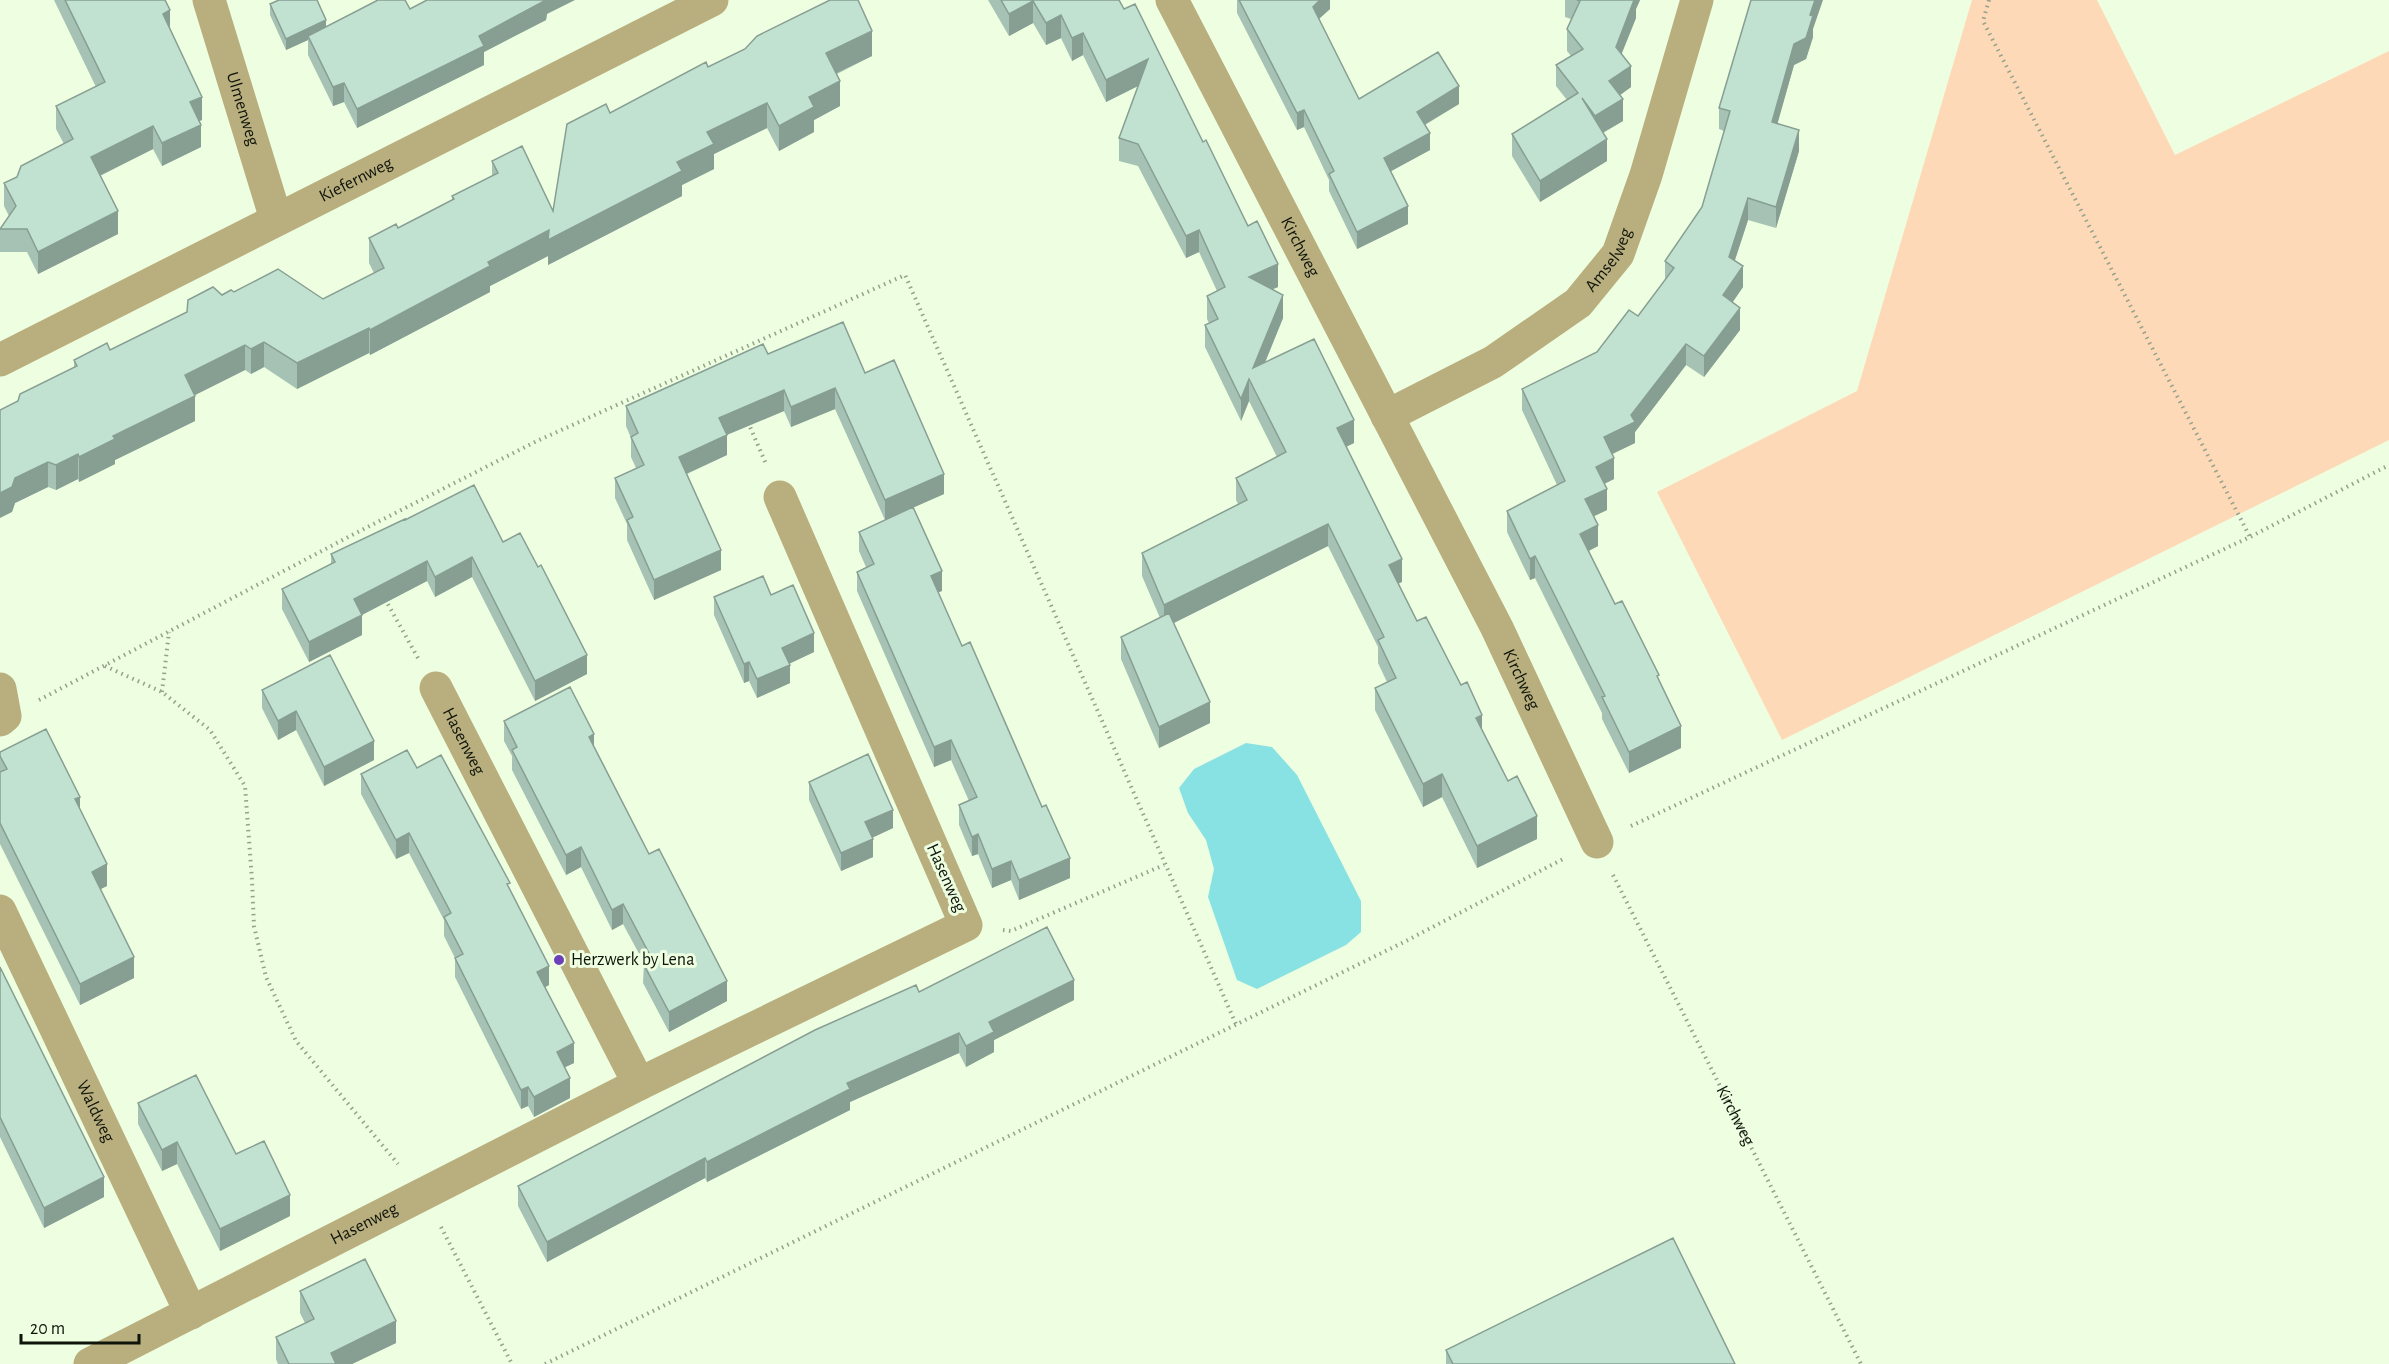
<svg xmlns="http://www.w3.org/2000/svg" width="2389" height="1364" font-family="'Alegreya Sans',sans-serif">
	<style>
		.green { fill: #fed9b7 }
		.water { fill: #88e2e3 }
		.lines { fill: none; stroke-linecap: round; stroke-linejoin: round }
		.path { stroke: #95a18b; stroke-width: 4; stroke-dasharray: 1.5 4.5; stroke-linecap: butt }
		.minor { stroke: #b9ae7e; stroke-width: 33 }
		.wall { fill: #a6c2b4 }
		.shaded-wall { fill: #879e92 }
		.building { fill: #c1e2d1; stroke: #879e92; stroke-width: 1.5 }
		.poi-dot { fill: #6c40b8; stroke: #eefee0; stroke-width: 2 }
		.labels { text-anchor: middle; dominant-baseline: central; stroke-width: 6; stroke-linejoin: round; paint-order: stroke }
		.street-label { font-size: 18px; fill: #0f140a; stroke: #eefee0 }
		.poi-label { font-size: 18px; fill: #0f140a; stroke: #eefee0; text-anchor: start }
	</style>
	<rect width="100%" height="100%" fill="#eefee0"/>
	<path class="green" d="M 1972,0 L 2097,0 L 2175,155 L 2389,51 L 2389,440 L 1782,740 L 1657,492 L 1857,391 Z"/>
	<path class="water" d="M 1246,743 L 1272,747 L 1297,775 L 1361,901 L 1361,932 L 1346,945 L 1257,989 L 1237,980 L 1208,897 L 1214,869 L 1206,840 L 1188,813 L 1179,788 L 1194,769 Z"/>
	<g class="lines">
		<g class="path">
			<path d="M 1989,0 L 1983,21 L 2250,537"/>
			<path d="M 748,422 L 766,464"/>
			<path d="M 385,599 L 418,658"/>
			<path d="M 105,666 L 162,692 L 210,730 L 245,786 L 252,880 L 254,926 L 266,977 L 296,1041 L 398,1164"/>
			<path d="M 162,692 L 169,632"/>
			<path d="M 39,700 L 352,535 L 537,441 L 905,275 L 1236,1024"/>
			<path d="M 1631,826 L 2250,537 L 2389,465"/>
			<path id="s1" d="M 1613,875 L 1861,1364"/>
			<path d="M 1003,930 L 1011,931 L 1164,865"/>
			<path d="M 441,1227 L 512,1364"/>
			<path d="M 545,1364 L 1404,942 L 1565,858"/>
		</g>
		<g class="minor">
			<path id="s2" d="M 209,0 L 276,219"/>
			<path id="s3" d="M 1172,0 L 1497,628 L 1597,842"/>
			<path id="s4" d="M 0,360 L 712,0"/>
			<path id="s5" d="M 1387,416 L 1493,362 L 1578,303 L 1618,254 L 1646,175 L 1697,0"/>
			<path id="s6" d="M 436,688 L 639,1084"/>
			<path d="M 0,689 L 5,716 L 0,720"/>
			<path id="s7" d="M 0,911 L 191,1313"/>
			<path id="s8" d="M 90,1364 L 639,1084 L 966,925 L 780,497"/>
		</g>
	</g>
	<path class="wall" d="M 54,0 L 165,0 L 170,30 L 202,120 L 199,121 L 201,147 L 162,166 L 153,149 L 100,176 L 118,234 L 38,274 L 27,252 L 0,252 L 0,229 L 9,216 L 4,206 L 4,183 L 17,177 L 64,144 L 56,129 L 56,106 L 96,87 Z
		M 988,0 L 1119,0 L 1124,9 L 1203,142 L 1278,287 L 1272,289 L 1283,318 L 1265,363 L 1354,443 L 1346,447 L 1402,582 L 1398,583 L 1417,621 L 1482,731 L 1537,839 L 1477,868 L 1442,797 L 1423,807 L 1375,710 L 1375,688 L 1387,682 L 1378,663 L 1378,647 L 1328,546 L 1173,623 L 1210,723 L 1159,748 L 1121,659 L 1121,637 L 1160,618 L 1142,576 L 1142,553 L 1238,504 L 1236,500 L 1236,478 L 1277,457 L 1249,401 L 1241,421 L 1205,347 L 1205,325 L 1209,323 L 1207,319 L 1207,296 L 1217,291 L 1199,252 L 1186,258 L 1138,166 L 1119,161 L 1119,138 L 1138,86 L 1106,102 L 1083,55 L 1072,61 L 1061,38 L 1046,45 L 1033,23 L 1009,36 Z
		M 1237,0 L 1330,0 L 1330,9 L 1319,19 L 1359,99 L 1459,104 L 1425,125 L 1430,150 L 1391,171 L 1408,224 L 1357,249 L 1329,191 L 1329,180 L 1304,127 L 1297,130 L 1237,13 Z
		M 1565,0 L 1640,0 L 1636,9 L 1636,18 L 1621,54 L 1631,87 L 1620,95 L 1623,121 L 1603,133 L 1607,161 L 1540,202 L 1512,156 L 1512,134 L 1567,100 L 1556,86 L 1556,65 L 1571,56 L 1567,51 L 1567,29 L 1571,19 L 1565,17 Z
		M 270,4 L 326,27 L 410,9 L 547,14 L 546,20 L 484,52 L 484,65 L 357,128 L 344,102 L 333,106 L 308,55 L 308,40 L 286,50 L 270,15 Z
		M 1813,29 L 1813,37 L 1806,59 L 1794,65 L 1777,124 L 1799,151 L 1776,228 L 1748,220 L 1735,260 L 1743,287 L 1732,303 L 1740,330 L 1704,377 L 1686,365 L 1635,432 L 1635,443 L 1612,454 L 1614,479 L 1604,484 L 1607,510 L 1593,517 L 1598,546 L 1589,551 L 1615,604 L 1659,680 L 1681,748 L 1629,773 L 1602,719 L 1602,713 L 1535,578 L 1530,580 L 1507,532 L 1507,511 L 1557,485 L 1522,410 L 1522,389 L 1597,352 L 1638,316 L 1665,280 L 1665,261 L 1702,207 L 1724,131 L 1719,129 L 1719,108 Z
		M 872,56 L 837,74 L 840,106 L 814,120 L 814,132 L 779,151 L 767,128 L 714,154 L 714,169 L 682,185 L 682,196 L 548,265 L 548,256 L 490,286 L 490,292 L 370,355 L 369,353 L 297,389 L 264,367 L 251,374 L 245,370 L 195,395 L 195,421 L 115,460 L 115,464 L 79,482 L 78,479 L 56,490 L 48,487 L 15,503 L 12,512 L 18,401 L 74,368 L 74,360 L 110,350 L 222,295 L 234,292 L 323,299 L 374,273 L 369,263 L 369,238 L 398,228 L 452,200 L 452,196 L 492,176 L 492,161 L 553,211 L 610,113 L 708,67 Z
		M 768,354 L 865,373 L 944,494 L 885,520 L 835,409 L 791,427 L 784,411 L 727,435 L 727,455 L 687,474 L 721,570 L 654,600 L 627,540 L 627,524 L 615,498 L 615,478 L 636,468 L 631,457 L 631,438 L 626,426 L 626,406 Z
		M 405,520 L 503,542 L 587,674 L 535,701 L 472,577 L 435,597 L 427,581 L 362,615 L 362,635 L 309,662 L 282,609 L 282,589 L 331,564 L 331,554 Z
		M 859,532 L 942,591 L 938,592 L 962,646 L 1070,878 L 1019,900 L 1011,880 L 992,888 L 978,854 L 972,856 L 959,825 L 959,805 L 969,801 L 951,760 L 934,767 L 857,591 L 857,572 L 866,567 L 859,551 Z
		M 771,595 L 814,652 L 789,664 L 790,683 L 757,698 L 749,681 L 744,683 L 714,615 L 714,597 Z
		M 262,690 L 374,760 L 324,786 L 296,730 L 278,740 L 262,708 Z
		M 504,721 L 594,746 L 649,854 L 727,1001 L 669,1032 L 643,983 L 644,963 L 623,924 L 612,930 L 581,867 L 566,875 L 512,770 L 512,756 L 504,741 Z
		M 0,752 L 80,809 L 107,886 L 101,889 L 134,978 L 80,1005 L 0,844 Z
		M 417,768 L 510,889 L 549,985 L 545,987 L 574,1063 L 565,1067 L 570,1098 L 534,1117 L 528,1106 L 521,1109 L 455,977 L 455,958 L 444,936 L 444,920 L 409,853 L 396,859 L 361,794 L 361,774 Z
		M 809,782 L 893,828 L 872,838 L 873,857 L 841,871 L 809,800 Z
		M 0,967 L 104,1197 L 44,1228 L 0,1137 Z
		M 919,992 L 1074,1000 L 994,1040 L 994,1052 L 966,1067 L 959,1053 L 850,1102 L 850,1110 L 707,1182 L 705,1178 L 547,1262 L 518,1206 L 518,1186 Z
		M 138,1103 L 236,1154 L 290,1216 L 220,1251 L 177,1164 L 162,1171 L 138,1124 Z
		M 300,1291 L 396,1343 L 352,1364 L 278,1364 L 276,1359 L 276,1337 L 305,1323 L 300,1313 Z
		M 1446,1350 L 1735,1364 L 1446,1364 Z"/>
	<path class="shaded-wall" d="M 546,0 L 575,0 L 547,14 L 546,20 L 484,52 L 484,65 L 357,128 L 357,109 L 479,36 Z
		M 1320,0 L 1330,0 L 1330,9 L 1313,24 L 1313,7 Z
		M 1633,0 L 1640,0 L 1636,9 L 1636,18 L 1616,68 L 1616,47 Z
		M 1815,0 L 1823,0 L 1813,29 L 1813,37 L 1806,59 L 1794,65 L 1772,143 L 1772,122 L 1794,44 L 1810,15 Z
		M 1033,1 L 1033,23 L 1009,36 L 1009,14 Z
		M 170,10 L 170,33 L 163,14 Z
		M 1061,15 L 1061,38 L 1046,45 L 1046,23 Z
		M 326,20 L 326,32 L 308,36 L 308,40 L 286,50 L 286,39 Z
		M 872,31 L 872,56 L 826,78 L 826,53 Z
		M 1083,33 L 1083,55 L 1072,61 L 1072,38 Z
		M 1148,59 L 1148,81 L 1106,102 L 1106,80 Z
		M 1631,66 L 1631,87 L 1609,103 L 1609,81 Z
		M 840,81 L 840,106 L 814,120 L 814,132 L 779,151 L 779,126 L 809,97 Z
		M 344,83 L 344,102 L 333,106 L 333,87 Z
		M 1459,86 L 1459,104 L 1417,129 L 1417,112 Z
		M 202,97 L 202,120 L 190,125 L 190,102 Z
		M 1623,99 L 1623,121 L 1595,137 L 1595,116 Z
		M 767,103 L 767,128 L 714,154 L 714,169 L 682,185 L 682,196 L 548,265 L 548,256 L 490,286 L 490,292 L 370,355 L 370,330 L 488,262 L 677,162 L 707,132 Z
		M 1304,110 L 1304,127 L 1297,130 L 1297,113 Z
		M 201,125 L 201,147 L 162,166 L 162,143 Z
		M 153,126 L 153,149 L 91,180 L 91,157 Z
		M 1799,130 L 1799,151 L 1776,228 L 1776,207 Z
		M 1430,133 L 1430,150 L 1384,175 L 1384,158 Z
		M 1607,139 L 1607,161 L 1540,202 L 1540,181 Z
		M 1748,198 L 1748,220 L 1729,278 L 1729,257 Z
		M 1408,206 L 1408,224 L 1357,249 L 1357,232 Z
		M 118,211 L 118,234 L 38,274 L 38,252 Z
		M 1199,230 L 1199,252 L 1186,258 L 1186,236 Z
		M 1278,264 L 1278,287 L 1249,300 L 1249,277 Z
		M 1743,266 L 1743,287 L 1723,316 L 1723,295 Z
		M 1283,295 L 1283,318 L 1254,389 L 1253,368 Z
		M 1740,308 L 1740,330 L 1704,377 L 1704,356 Z
		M 369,328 L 369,353 L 297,389 L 297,363 Z
		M 264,342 L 264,367 L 251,374 L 251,349 Z
		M 1686,344 L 1686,365 L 1635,432 L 1635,443 L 1604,458 L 1604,437 L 1631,415 Z
		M 245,345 L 245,370 L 185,400 L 185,375 Z
		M 1249,379 L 1249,401 L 1241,421 L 1241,399 Z
		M 835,388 L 835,409 L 791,427 L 791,407 Z
		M 784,390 L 784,411 L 719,438 L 719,418 Z
		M 195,396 L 195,421 L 115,460 L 115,464 L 79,482 L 79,457 L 113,436 Z
		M 1354,420 L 1354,443 L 1337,451 L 1337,428 Z
		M 727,435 L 727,455 L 679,477 L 679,457 Z
		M 78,454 L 78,479 L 56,490 L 56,465 Z
		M 1614,458 L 1614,479 L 1596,488 L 1596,467 Z
		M 48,462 L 48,487 L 15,503 L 12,512 L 0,518 L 0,493 L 15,478 Z
		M 944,474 L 944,494 L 885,520 L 885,500 Z
		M 1607,489 L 1607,510 L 1585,520 L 1585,499 Z
		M 1328,524 L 1328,546 L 1164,628 L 1164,605 Z
		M 1598,525 L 1598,546 L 1580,555 L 1580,534 Z
		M 721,550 L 721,570 L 654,600 L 654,580 Z
		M 1535,556 L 1535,578 L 1530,580 L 1530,559 Z
		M 472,557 L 472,577 L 435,597 L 435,577 Z
		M 1402,559 L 1402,582 L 1389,588 L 1389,565 Z
		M 427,561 L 427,581 L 354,619 L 354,599 Z
		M 942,571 L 942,591 L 931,595 L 931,576 Z
		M 362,615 L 362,635 L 309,662 L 309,642 Z
		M 814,633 L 814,652 L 782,667 L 782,648 Z
		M 587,655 L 587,674 L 535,701 L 535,681 Z
		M 749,662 L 749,681 L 744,683 L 744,664 Z
		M 790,665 L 790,683 L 757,698 L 757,679 Z
		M 1210,702 L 1210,723 L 1159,748 L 1159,727 Z
		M 296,711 L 296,730 L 278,740 L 278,721 Z
		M 1482,715 L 1482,737 L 1476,718 Z
		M 1681,726 L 1681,748 L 1629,773 L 1629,752 Z
		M 594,734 L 594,754 L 589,737 Z
		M 951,740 L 951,760 L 934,767 L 934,747 Z
		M 374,741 L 374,760 L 324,786 L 324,767 Z
		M 1442,774 L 1442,797 L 1423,807 L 1423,784 Z
		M 80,797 L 80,819 L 75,799 Z
		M 893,810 L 893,828 L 865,841 L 865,822 Z
		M 1537,816 L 1537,839 L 1477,868 L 1477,846 Z
		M 409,833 L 409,853 L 396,859 L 396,840 Z
		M 978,834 L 978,854 L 972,856 L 972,837 Z
		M 873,839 L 873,857 L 841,871 L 841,853 Z
		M 581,847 L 581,867 L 566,875 L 566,855 Z
		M 1070,858 L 1070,878 L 1019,900 L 1019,880 Z
		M 1011,861 L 1011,880 L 992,888 L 992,869 Z
		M 107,864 L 107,886 L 92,893 L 92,872 Z
		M 623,904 L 623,924 L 612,930 L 612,910 Z
		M 134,957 L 134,978 L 80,1005 L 80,984 Z
		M 549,966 L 549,985 L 537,992 L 537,972 Z
		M 1074,980 L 1074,1000 L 994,1040 L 994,1052 L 966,1067 L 966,1046 L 989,1022 Z
		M 727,981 L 727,1001 L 669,1032 L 669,1012 Z
		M 959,1033 L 959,1053 L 850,1102 L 850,1110 L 707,1182 L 707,1162 L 847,1083 Z
		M 574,1043 L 574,1063 L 557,1071 L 557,1052 Z
		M 570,1078 L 570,1098 L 534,1117 L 534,1097 Z
		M 528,1087 L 528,1106 L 521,1109 L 521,1090 Z
		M 177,1142 L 177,1164 L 162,1171 L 162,1150 Z
		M 705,1158 L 705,1178 L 547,1262 L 547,1242 Z
		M 104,1177 L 104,1197 L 44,1228 L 44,1208 Z
		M 290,1195 L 290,1216 L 220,1251 L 220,1229 Z
		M 396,1321 L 396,1343 L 352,1364 L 331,1364 L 331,1353 Z"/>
	<path class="building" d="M 65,0 L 165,0 L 170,10 L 163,14 L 202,97 L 190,102 L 201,125 L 162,143 L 153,126 L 91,157 L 118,211 L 38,252 L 27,229 L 0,229 L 16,206 L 4,183 L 17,177 L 21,166 L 73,139 L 56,106 L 105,82 Z
		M 279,0 L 317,0 L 326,20 L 286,39 L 270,4 Z
		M 378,0 L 405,0 L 410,9 L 427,0 L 546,0 L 479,36 L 484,46 L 357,109 L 344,83 L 333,87 L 308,36 Z
		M 830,0 L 858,0 L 872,31 L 826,53 L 840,81 L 809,97 L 814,107 L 779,126 L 767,103 L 707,132 L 714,144 L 677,162 L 682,171 L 548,240 L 549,230 L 488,262 L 490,266 L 370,330 L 369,328 L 297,363 L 264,342 L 251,349 L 245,345 L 185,375 L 195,396 L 113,436 L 115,439 L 79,457 L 78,454 L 56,465 L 48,462 L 15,478 L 12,487 L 0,493 L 0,410 L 18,401 L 20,394 L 77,366 L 74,360 L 107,343 L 110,350 L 187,312 L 188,300 L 213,287 L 222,295 L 231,290 L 234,292 L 278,269 L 323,299 L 384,268 L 369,238 L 396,224 L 398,228 L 427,213 L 454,199 L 452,196 L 498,173 L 492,161 L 522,146 L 553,211 L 567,124 L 606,104 L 610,113 L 706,62 L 708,67 L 745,49 L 757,36 Z
		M 1001,0 L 1119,0 L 1124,9 L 1135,4 L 1203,142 L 1206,140 L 1248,226 L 1257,221 L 1278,264 L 1249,277 L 1283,295 L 1253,368 L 1314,339 L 1354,420 L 1337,428 L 1402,559 L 1389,565 L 1417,621 L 1426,617 L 1461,685 L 1467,682 L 1482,715 L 1476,718 L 1508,781 L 1517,776 L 1537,816 L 1477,846 L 1442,774 L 1423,784 L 1375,688 L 1396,678 L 1378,640 L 1384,637 L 1328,524 L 1164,605 L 1142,553 L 1247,500 L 1236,478 L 1286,452 L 1249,379 L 1241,399 L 1205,325 L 1218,319 L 1207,296 L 1225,287 L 1199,230 L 1186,236 L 1138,144 L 1119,138 L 1148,59 L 1106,80 L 1083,33 L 1072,38 L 1061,15 L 1046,23 L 1033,1 L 1009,14 Z
		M 1239,0 L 1320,0 L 1313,7 L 1359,99 L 1438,52 L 1459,86 L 1417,112 L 1430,133 L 1384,158 L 1408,206 L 1357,232 L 1329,174 L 1334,171 L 1304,110 L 1297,113 Z
		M 1577,0 L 1634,0 L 1616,47 L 1631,66 L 1609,81 L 1623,99 L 1595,116 L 1582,98 L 1607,139 L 1540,181 L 1512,134 L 1578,93 L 1556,65 L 1583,49 L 1567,29 L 1580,1 Z
		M 1751,0 L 1815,0 L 1810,15 L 1813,16 L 1806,38 L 1794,44 L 1772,122 L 1799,130 L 1776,207 L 1748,198 L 1729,257 L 1743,266 L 1723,295 L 1740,308 L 1704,356 L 1686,344 L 1631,415 L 1635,422 L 1604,437 L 1614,458 L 1596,467 L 1607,489 L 1585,499 L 1598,525 L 1580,534 L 1615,604 L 1622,601 L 1659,675 L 1657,676 L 1681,726 L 1629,752 L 1602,697 L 1605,696 L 1535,556 L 1530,559 L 1507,511 L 1565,481 L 1522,389 L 1597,352 L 1629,310 L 1638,316 L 1674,268 L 1665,261 L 1702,207 L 1730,111 L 1719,108 Z
		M 843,322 L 865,373 L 894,360 L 944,474 L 885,500 L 835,388 L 791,407 L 784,390 L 719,418 L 727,435 L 679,457 L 721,550 L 654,580 L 627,520 L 633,517 L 615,478 L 644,465 L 631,437 L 638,433 L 626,406 L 763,344 L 768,354 Z
		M 474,485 L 503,542 L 520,533 L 538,567 L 541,565 L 587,655 L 535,681 L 472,557 L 435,577 L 427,561 L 354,599 L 362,615 L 309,642 L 282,589 L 335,562 L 331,554 L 405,519 L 405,520 Z
		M 913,507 L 942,571 L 931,576 L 962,646 L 970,642 L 1042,807 L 1046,805 L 1070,858 L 1019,880 L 1011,861 L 992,869 L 978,834 L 972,837 L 959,805 L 977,797 L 951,740 L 934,747 L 857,572 L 874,564 L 859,532 Z
		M 763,576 L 771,595 L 793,585 L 814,633 L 782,648 L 790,665 L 757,679 L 749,662 L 744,664 L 714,597 Z
		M 1169,613 L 1210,702 L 1159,727 L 1121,637 Z
		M 330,655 L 374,741 L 324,767 L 296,711 L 278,721 L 262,690 Z
		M 570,687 L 594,734 L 589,737 L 649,854 L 659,849 L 727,981 L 669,1012 L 643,963 L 652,959 L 623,904 L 612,910 L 581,847 L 566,855 L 512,750 L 517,747 L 504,721 Z
		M 46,729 L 80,797 L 75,799 L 107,864 L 92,872 L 134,957 L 80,984 L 0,823 L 0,772 L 7,769 L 0,756 L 0,752 Z
		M 407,750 L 417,768 L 441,755 L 510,883 L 507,884 L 549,966 L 537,972 L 574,1043 L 557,1052 L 570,1078 L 534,1097 L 528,1087 L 521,1090 L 455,958 L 463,954 L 444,917 L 451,913 L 409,833 L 396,840 L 361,774 Z
		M 868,754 L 893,810 L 865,822 L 873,839 L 841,853 L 809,782 Z
		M 1047,927 L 1074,980 L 989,1022 L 994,1032 L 966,1046 L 959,1033 L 847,1083 L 850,1089 L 707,1162 L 705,1158 L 547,1242 L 518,1186 L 815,1030 L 916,985 L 919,992 Z
		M 0,967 L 104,1177 L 44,1208 L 0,1117 Z
		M 196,1075 L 236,1154 L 264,1141 L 290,1195 L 220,1229 L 177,1142 L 162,1150 L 138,1103 Z
		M 1673,1238 L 1735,1364 L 1453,1364 L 1446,1350 Z
		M 365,1259 L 396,1321 L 331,1353 L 336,1364 L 289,1364 L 276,1337 L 314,1319 L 300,1291 Z"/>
	<circle class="poi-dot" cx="559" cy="960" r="6"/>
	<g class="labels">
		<g class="street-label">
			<text stroke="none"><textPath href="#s2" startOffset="114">Ulmenweg</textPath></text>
			<text stroke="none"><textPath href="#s4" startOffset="399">Kiefernweg</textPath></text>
			<text stroke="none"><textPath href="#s3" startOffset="278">Kirchweg</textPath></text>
			<text stroke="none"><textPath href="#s5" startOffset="276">Amselweg</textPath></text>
			<text stroke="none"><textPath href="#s3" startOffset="764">Kirchweg</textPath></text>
			<text stroke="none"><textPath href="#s6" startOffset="60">Hasenweg</textPath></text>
			<text transform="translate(946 878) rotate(66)">Hasenweg</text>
			<text stroke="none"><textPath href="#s7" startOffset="222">Waldweg</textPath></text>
			<text stroke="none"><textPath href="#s1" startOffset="270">Kirchweg</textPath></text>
			<text stroke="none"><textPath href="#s8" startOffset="308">Hasenweg</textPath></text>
		</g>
		<g class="poi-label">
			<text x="571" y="960">Herzwerk by Lena</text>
		</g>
	</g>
	<path d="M21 1334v9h118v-9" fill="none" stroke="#0f140a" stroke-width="3"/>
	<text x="30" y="1334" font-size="18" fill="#0f140a" stroke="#eefee0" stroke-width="4.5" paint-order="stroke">20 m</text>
</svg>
